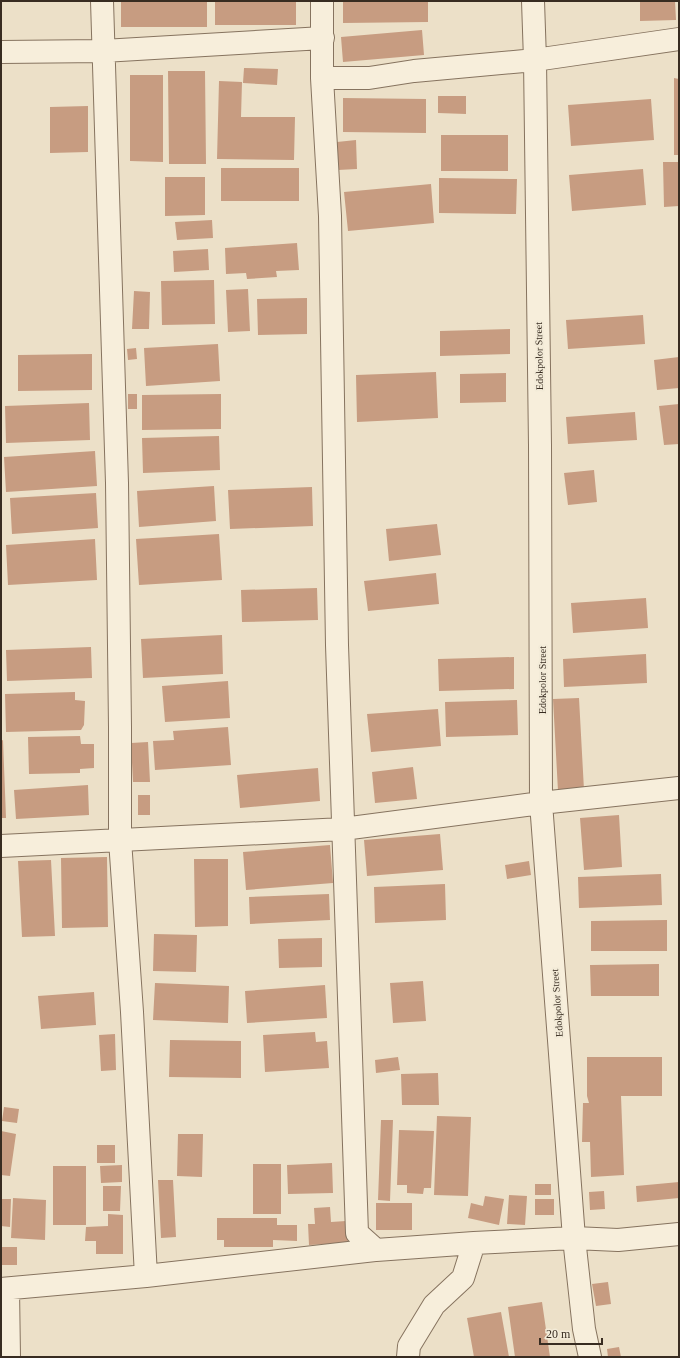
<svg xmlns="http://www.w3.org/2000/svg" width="680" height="1358" font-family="'Times New Roman',serif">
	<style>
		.building { fill: #c79c81 }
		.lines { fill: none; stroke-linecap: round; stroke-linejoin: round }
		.minor-casing { stroke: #86735f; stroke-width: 24 }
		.minor { stroke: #f7eedb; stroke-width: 22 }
		.labels { text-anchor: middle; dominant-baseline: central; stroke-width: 4; stroke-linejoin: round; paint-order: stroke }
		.street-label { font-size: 10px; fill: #382c21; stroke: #f3ebd8 }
	</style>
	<rect width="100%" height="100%" fill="#ece0c8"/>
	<path class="building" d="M 121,1 L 207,1 L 207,27 L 121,27 Z
		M 215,1 L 296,1 L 296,25 L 215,25 Z
		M 343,1 L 428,1 L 428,22 L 343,23 Z
		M 640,1 L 675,1 L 676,20 L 640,21 Z
		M 422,30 L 424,55 L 343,62 L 341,37 Z
		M 244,68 L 278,69 L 277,85 L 243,83 Z
		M 168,71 L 205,71 L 206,164 L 169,164 Z
		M 130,75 L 163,75 L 163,162 L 130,161 Z
		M 674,78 L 679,79 L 679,155 L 674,155 Z
		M 219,81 L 242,82 L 241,117 L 295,117 L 294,160 L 217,159 Z
		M 438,96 L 466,96 L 466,114 L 438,113 Z
		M 343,98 L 426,99 L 426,133 L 343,132 Z
		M 651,99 L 654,140 L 571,146 L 568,105 Z
		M 88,106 L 88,152 L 50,153 L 50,107 Z
		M 441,135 L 508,135 L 508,171 L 441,171 Z
		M 356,140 L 357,169 L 338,170 L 337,142 Z
		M 663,162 L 679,162 L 679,206 L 664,207 Z
		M 221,168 L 299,168 L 299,201 L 221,201 Z
		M 643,169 L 646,205 L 572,211 L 569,175 Z
		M 165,177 L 205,177 L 205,215 L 165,216 Z
		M 439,178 L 517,179 L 516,214 L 439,213 Z
		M 431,184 L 434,223 L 348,231 L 344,192 Z
		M 212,220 L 213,238 L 177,240 L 175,222 Z
		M 297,243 L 299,270 L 276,271 L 277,277 L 247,279 L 246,273 L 226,274 L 225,248 Z
		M 208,249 L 209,270 L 174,272 L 173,251 Z
		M 214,280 L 215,324 L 162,325 L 161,281 Z
		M 248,289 L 250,331 L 228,332 L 226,290 Z
		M 134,291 L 150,292 L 149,329 L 132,329 Z
		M 307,298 L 307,334 L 258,335 L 257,299 Z
		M 643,315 L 645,344 L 568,349 L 566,320 Z
		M 510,329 L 510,354 L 440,356 L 440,331 Z
		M 218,344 L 220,381 L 146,386 L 144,348 Z
		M 136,348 L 137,359 L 128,360 L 127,349 Z
		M 92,354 L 92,390 L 18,391 L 18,355 Z
		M 679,357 L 679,388 L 657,390 L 654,360 Z
		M 436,372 L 438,418 L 357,422 L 356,375 Z
		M 506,373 L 506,402 L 460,403 L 460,374 Z
		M 128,394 L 137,394 L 137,409 L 128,409 Z
		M 221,394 L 221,429 L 142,430 L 142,395 Z
		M 89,403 L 90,440 L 6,443 L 5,406 Z
		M 679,404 L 679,444 L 664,445 L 659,406 Z
		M 635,412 L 637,440 L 568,444 L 566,417 Z
		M 219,436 L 220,470 L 143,473 L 142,438 Z
		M 95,451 L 97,486 L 6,492 L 4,457 Z
		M 594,470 L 597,502 L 568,505 L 564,473 Z
		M 214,486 L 216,521 L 139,527 L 137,491 Z
		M 312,487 L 313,526 L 230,529 L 228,490 Z
		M 96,493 L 98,528 L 12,534 L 10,498 Z
		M 437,524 L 441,555 L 389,561 L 386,529 Z
		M 219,534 L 222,580 L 139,585 L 136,539 Z
		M 95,539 L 97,580 L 8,585 L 6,545 Z
		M 436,573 L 439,604 L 368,611 L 364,581 Z
		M 317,588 L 318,620 L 242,622 L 241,590 Z
		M 646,598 L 648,628 L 573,633 L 571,603 Z
		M 222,635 L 223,674 L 143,678 L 141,639 Z
		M 91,647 L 92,678 L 7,681 L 6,650 Z
		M 646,654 L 647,683 L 564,687 L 563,659 Z
		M 514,657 L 514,689 L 439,691 L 438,659 Z
		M 228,681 L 230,718 L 165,722 L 162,686 Z
		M 75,692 L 75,700 L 85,701 L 84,725 L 81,730 L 6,732 L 5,694 Z
		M 579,698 L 584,790 L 558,791 L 553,699 Z
		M 517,700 L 518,735 L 446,737 L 445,702 Z
		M 438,709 L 441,746 L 371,752 L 367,714 Z
		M 228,727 L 231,765 L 155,770 L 153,741 L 174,740 L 173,731 Z
		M 80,736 L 81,744 L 94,744 L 94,768 L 80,769 L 80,773 L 29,774 L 28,737 Z
		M 3,740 L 6,818 L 1,818 L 1,741 Z
		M 148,742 L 150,782 L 133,782 L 131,743 Z
		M 413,767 L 417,799 L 375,803 L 372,772 Z
		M 318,768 L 320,801 L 240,808 L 237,775 Z
		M 88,785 L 89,815 L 16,819 L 14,790 Z
		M 138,795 L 150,795 L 150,815 L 138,815 Z
		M 619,815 L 622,867 L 584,870 L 580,818 Z
		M 440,834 L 443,870 L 367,876 L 364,840 Z
		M 330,845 L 333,883 L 246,890 L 243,852 Z
		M 107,857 L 108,927 L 62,928 L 61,858 Z
		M 194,859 L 228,859 L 228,926 L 195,927 Z
		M 51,860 L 55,936 L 22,937 L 18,861 Z
		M 529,861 L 531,875 L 507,879 L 505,865 Z
		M 661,874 L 662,905 L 579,908 L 578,877 Z
		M 445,884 L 446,920 L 375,923 L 374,887 Z
		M 329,894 L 330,920 L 250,924 L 249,897 Z
		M 667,920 L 667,951 L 591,951 L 591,921 Z
		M 154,934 L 197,935 L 196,972 L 153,971 Z
		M 322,938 L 322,967 L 279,968 L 278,939 Z
		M 659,964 L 659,996 L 591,996 L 590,965 Z
		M 423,981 L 426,1021 L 393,1023 L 390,983 Z
		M 155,983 L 229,986 L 228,1023 L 153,1020 Z
		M 325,985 L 327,1018 L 247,1023 L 245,991 Z
		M 94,992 L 96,1025 L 41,1029 L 38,996 Z
		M 315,1032 L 316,1042 L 327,1041 L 329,1068 L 265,1072 L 263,1035 Z
		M 115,1034 L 116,1070 L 101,1071 L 99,1035 Z
		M 170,1040 L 241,1041 L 241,1078 L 169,1077 Z
		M 398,1057 L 400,1070 L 376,1073 L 375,1060 Z
		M 587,1057 L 662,1057 L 662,1096 L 621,1096 L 624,1175 L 591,1177 L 590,1142 L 582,1142 L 583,1103 L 589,1103 L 587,1096 Z
		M 438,1073 L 439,1105 L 402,1105 L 401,1074 Z
		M 4,1107 L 19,1109 L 17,1123 L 2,1121 Z
		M 437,1116 L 471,1117 L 468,1196 L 434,1195 Z
		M 381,1120 L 393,1120 L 390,1201 L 378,1200 Z
		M 399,1130 L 434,1131 L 431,1188 L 424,1188 L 423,1194 L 407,1193 L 407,1185 L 397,1185 Z
		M 1,1131 L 16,1134 L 10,1176 L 1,1175 Z
		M 178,1134 L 203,1134 L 202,1177 L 177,1176 Z
		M 97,1145 L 115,1145 L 115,1163 L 97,1163 Z
		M 332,1163 L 333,1193 L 288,1194 L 287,1165 Z
		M 253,1164 L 281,1164 L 281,1214 L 253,1214 Z
		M 122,1165 L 122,1182 L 101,1183 L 100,1166 Z
		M 53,1166 L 86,1166 L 86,1225 L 53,1225 Z
		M 158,1180 L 173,1180 L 176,1237 L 161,1238 Z
		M 679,1182 L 679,1198 L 637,1202 L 636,1186 Z
		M 535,1184 L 551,1184 L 551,1195 L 535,1195 Z
		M 103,1186 L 121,1186 L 120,1211 L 103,1211 Z
		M 604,1191 L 605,1209 L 590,1210 L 589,1192 Z
		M 509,1195 L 527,1196 L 525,1225 L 507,1224 Z
		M 485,1196 L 504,1199 L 499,1225 L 468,1218 L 471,1203 L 483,1206 Z
		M 13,1198 L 46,1200 L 45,1240 L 11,1238 Z
		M 1,1199 L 11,1199 L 10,1227 L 1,1226 Z
		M 535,1199 L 554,1199 L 554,1215 L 535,1215 Z
		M 376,1203 L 412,1203 L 412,1230 L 376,1230 Z
		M 330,1207 L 331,1222 L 346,1221 L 348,1243 L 309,1245 L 308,1224 L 315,1224 L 314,1208 Z
		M 108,1214 L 123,1215 L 123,1254 L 96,1254 L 96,1241 L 85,1241 L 86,1227 L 108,1226 Z
		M 217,1218 L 277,1218 L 277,1225 L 297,1225 L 297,1241 L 273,1240 L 273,1247 L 224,1247 L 224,1240 L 217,1240 Z
		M 1,1247 L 17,1247 L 17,1265 L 1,1265 Z
		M 608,1282 L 611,1304 L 596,1306 L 592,1284 Z
		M 542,1302 L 550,1357 L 515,1357 L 508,1307 Z
		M 501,1312 L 509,1357 L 474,1357 L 467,1318 Z
		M 619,1347 L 621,1357 L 608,1357 L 607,1349 Z"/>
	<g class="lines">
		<defs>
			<path id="minor" d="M 102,1 L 117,483 L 120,727 L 120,840 L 132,1012 L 146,1276 L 375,1250
				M 322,1 L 322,78 L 330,216 L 337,645 L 357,1233 L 376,1250 L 474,1243 L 574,1238 L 618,1240 L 679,1234
				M 533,1 L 535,60 L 540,445 L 541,803 L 574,1238 L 584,1329 L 590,1357
				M 1,52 L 103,51 L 323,38
				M 322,78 L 369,78 L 414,71 L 535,60 L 679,39
				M 1,846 L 343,829 L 541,803 L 679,788
				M 1,1289 L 146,1276
				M 8,1289 L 9,1357
				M 408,1357 L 409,1346 L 434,1305 L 463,1278 L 474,1243"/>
		</defs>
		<use href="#minor" class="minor-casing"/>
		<use href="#minor" class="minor"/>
	</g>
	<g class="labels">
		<g class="street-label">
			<text transform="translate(539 356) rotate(-91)">Edokpolor Street</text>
			<text transform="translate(542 680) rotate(-90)">Edokpolor Street</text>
			<text transform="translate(557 1003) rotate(-94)">Edokpolor Street</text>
		</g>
	</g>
	<rect width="680" height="1358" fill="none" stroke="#382c21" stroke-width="4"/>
	<path d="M540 1338v6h62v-6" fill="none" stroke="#382c21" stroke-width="2"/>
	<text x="546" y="1338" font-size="12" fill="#382c21" stroke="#f3ebd8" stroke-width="3" paint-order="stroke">20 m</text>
</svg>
